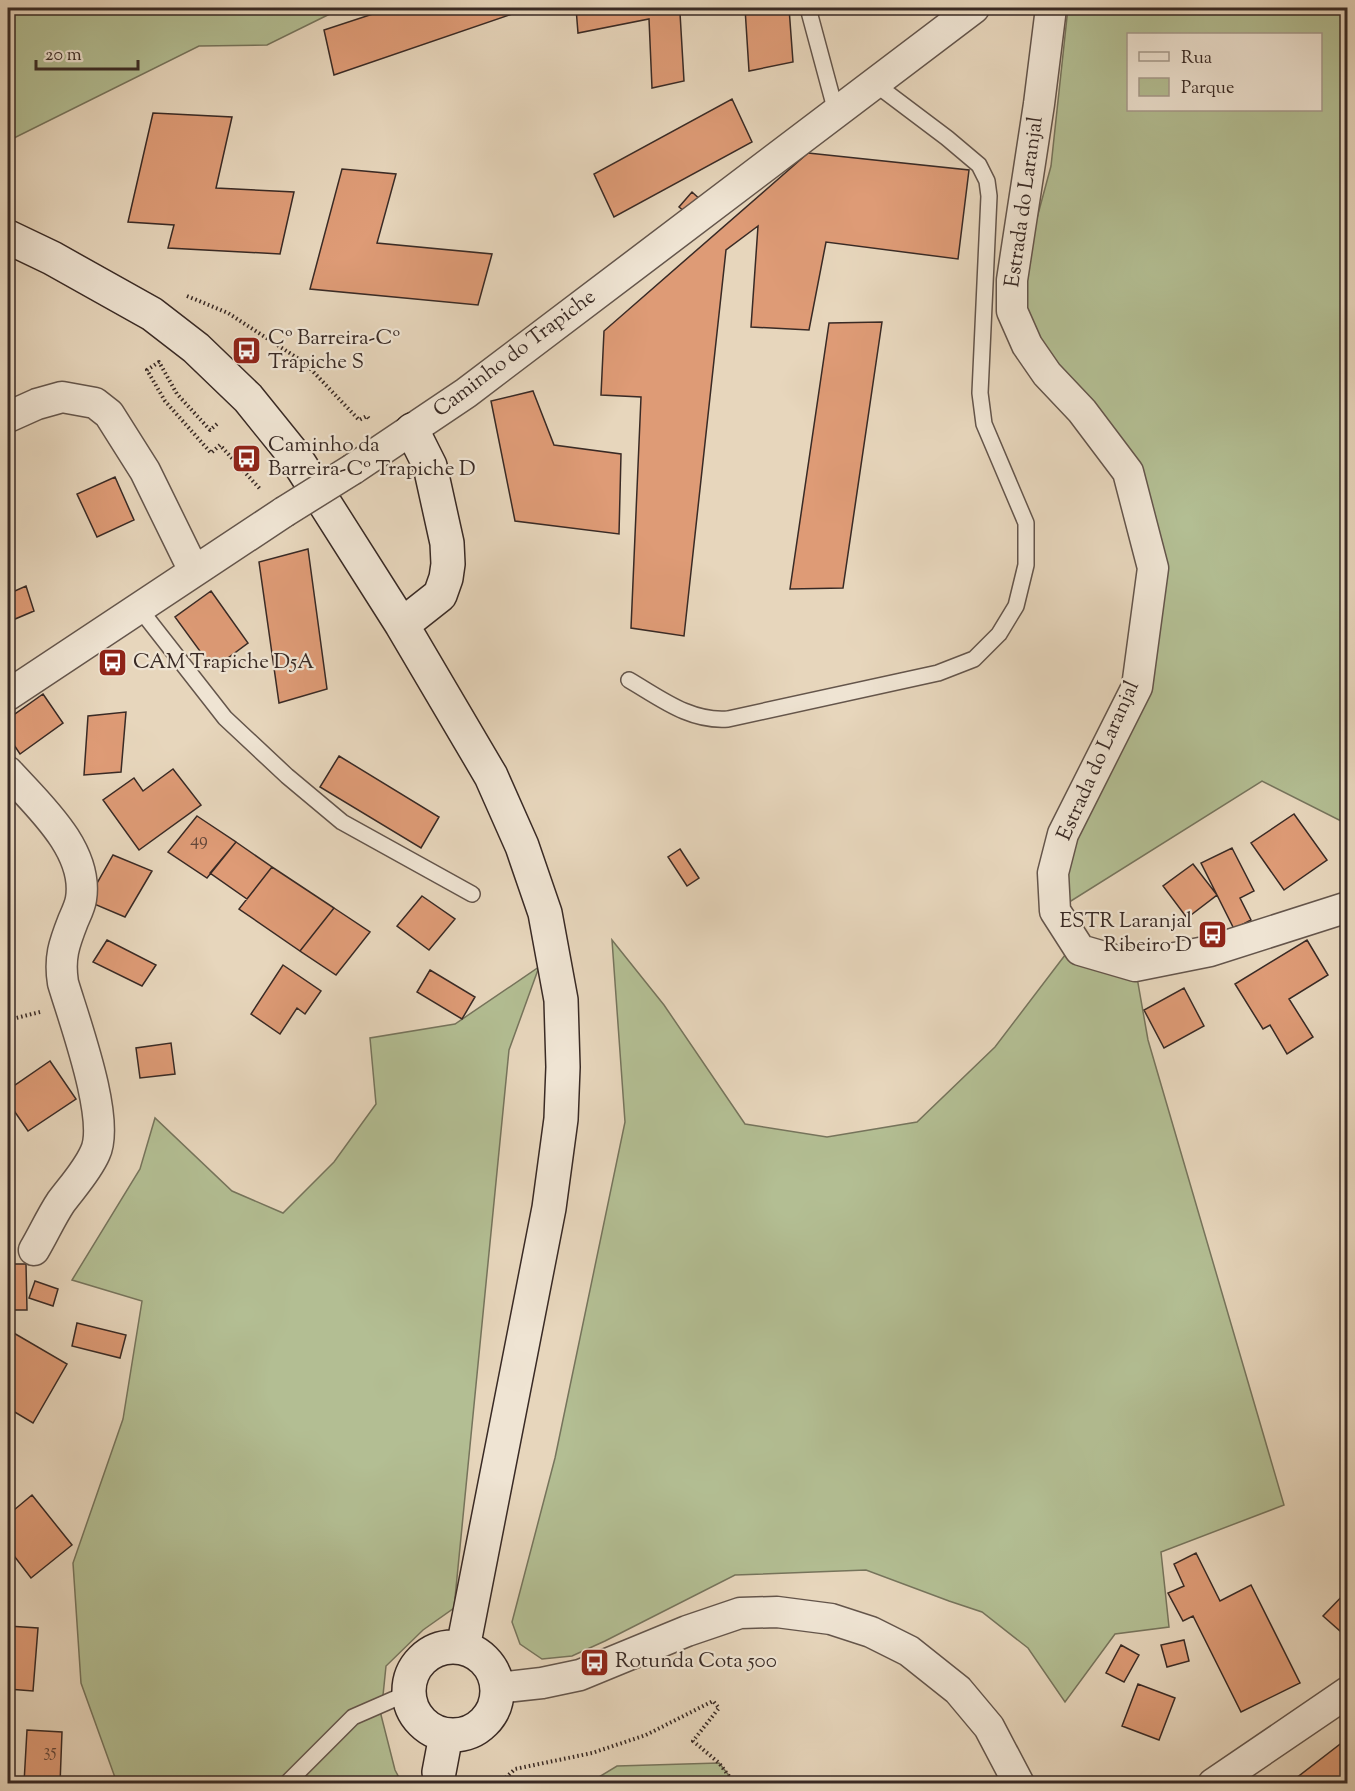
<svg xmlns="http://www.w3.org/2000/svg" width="1355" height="1791" font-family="'Sorts Mill Goudy',serif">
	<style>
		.green { fill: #b3be93; stroke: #76745c; stroke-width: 1.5; fill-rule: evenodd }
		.building { fill: #de9b76; stroke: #392a25; stroke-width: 1.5 }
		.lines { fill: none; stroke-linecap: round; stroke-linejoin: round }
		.service-casing { stroke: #64554b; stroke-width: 18 }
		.minor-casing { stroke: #64554b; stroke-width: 33 }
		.secondary-casing { stroke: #392a25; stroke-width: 36 }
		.path { stroke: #392a25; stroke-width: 4; stroke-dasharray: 1.5 3; stroke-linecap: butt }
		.service { stroke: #efe4d3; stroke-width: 15 }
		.minor { stroke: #efe4d3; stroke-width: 30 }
		.secondary { stroke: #efe4d3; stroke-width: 33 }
		.minor-bridge-casing { stroke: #64554b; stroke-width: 33; stroke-linecap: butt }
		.minor-bridge { stroke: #efe4d3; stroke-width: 30 }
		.labels { text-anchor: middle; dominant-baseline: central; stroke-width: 4.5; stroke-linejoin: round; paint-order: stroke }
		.number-label { font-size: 18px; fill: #624639 }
		.street-label { font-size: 21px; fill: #392a25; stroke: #efe4d3 }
		.poi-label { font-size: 21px; fill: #392a25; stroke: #efe4d3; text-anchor: start }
	</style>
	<rect width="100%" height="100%" fill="#e7d6bc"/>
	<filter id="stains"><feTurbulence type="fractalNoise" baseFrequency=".00333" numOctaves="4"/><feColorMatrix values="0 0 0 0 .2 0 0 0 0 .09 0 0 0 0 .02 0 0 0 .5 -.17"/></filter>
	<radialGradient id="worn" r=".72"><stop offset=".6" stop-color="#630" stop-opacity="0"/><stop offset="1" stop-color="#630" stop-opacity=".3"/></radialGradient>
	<path class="green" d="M 8,8 L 342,8 L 267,45 L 199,46 L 8,141 Z
		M 1068,8 L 1347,8 L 1347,824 L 1262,781 L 1055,911 L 1063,834 L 1137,687 L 1153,568 L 1128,472 L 1012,311 L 1051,166 ZM 1128,34 L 1320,34 L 1320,110 L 1128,110 Z
		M 612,940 L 664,1005 L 745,1124 L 827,1137 L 917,1122 L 995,1047 L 1075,942 L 1135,966 L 1148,1040 L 1284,1505 L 1161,1552 L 1169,1627 L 1115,1634 L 1065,1702 L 1028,1648 L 982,1612 L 949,1601 L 866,1570 L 735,1575 L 605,1641 L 572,1656 L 542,1659 L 520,1644 L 512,1622 L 555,1458 L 625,1122 Z
		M 539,967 L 509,1050 L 454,1608 L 423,1630 L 386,1666 L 381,1715 L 395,1770 L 402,1783 L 117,1783 L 81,1683 L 73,1563 L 123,1419 L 142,1301 L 72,1280 L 140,1169 L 155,1118 L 232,1191 L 283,1213 L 334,1162 L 376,1104 L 370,1038 L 455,1024 Z
		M 719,1763 L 735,1783 L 589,1783 L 617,1766 Z"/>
	<path class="building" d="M 391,8 L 516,8 L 518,12 L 334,75 L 324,30 Z
		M 576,8 L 705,8 L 680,13 L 684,81 L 652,88 L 649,19 L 578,33 Z
		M 745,8 L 789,8 L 793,62 L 749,71 Z
		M 732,99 L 752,142 L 614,217 L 594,174 Z
		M 153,113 L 232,117 L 216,188 L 294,192 L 280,254 L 168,248 L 174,225 L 128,222 Z
		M 808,153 L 969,170 L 958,259 L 826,242 L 809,330 L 751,327 L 758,226 L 726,250 L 684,636 L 631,628 L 641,397 L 601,395 L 604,331 Z
		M 342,169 L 396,174 L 377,243 L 492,254 L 478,305 L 310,289 Z
		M 692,192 L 703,202 L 690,216 L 679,207 Z
		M 882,322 L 843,588 L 790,589 L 829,323 Z
		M 533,391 L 554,445 L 621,454 L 619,534 L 515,521 L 491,401 Z
		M 115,477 L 134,520 L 97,537 L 77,494 Z
		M 308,549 L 327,689 L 279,703 L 259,562 Z
		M 26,586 L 34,611 L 8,622 L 8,594 Z
		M 211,591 L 248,643 L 213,669 L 175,617 Z
		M 43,694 L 63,723 L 20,754 L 8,736 L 8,719 Z
		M 126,712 L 121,772 L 84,775 L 88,716 Z
		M 339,756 L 439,817 L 421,848 L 320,787 Z
		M 173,769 L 201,805 L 139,850 L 103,800 L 134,778 L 143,791 Z
		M 1294,814 L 1327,860 L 1284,890 L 1251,843 Z
		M 197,816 L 236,842 L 207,878 L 168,852 Z
		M 236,842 L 272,867 L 247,899 L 210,873 Z
		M 1232,848 L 1254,891 L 1240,898 L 1251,920 L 1234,929 L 1201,863 Z
		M 680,849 L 699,878 L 687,886 L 668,857 Z
		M 113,855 L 152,871 L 125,917 L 87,901 Z
		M 1193,864 L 1217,895 L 1187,918 L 1163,886 Z
		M 272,867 L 334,908 L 300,951 L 239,909 Z
		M 422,896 L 455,919 L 429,950 L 397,926 Z
		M 334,908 L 370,932 L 336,975 L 300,951 Z
		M 107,940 L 156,965 L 142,986 L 93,962 Z
		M 1307,940 L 1328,975 L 1289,999 L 1313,1037 L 1287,1054 L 1270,1025 L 1263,1029 L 1235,984 Z
		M 283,965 L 321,991 L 305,1014 L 297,1008 L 280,1034 L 251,1014 Z
		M 430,970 L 475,997 L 462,1019 L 417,992 Z
		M 1184,988 L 1204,1026 L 1164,1048 L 1144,1010 Z
		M 171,1043 L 175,1074 L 140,1078 L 136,1048 Z
		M 50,1061 L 76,1099 L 28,1131 L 8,1102 L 8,1090 Z
		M 8,1264 L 26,1264 L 27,1310 L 8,1310 Z
		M 35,1281 L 58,1289 L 53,1306 L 29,1298 Z
		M 77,1323 L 126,1335 L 120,1358 L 72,1346 Z
		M 12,1332 L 67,1364 L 33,1423 L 8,1408 L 8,1340 Z
		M 32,1495 L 72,1545 L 31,1578 L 8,1548 L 8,1515 Z
		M 1196,1553 L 1220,1601 L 1251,1585 L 1300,1683 L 1241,1712 L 1193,1616 L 1183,1621 L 1168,1593 L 1184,1586 L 1174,1564 Z
		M 1348,1590 L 1348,1638 L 1323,1616 Z
		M 8,1626 L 38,1628 L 33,1691 L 8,1689 Z
		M 1184,1640 L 1189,1661 L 1167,1667 L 1161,1645 Z
		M 1121,1645 L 1139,1655 L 1124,1682 L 1106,1673 Z
		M 1138,1684 L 1175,1698 L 1159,1740 L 1122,1726 Z
		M 27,1730 L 62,1732 L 60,1784 L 24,1783 Z
		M 1348,1738 L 1348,1784 L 1292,1784 L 1291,1782 Z"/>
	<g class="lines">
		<defs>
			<path id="service" d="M 808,8 L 836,112
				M 139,608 L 225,718 L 287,776 L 342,822 L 472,894
				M 629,680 C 660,698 690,722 728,719 L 938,673 L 974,659 L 999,634 L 1016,606 L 1026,565 L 1026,523 L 984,424 L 980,393 L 989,196 L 987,181 L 979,165 L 947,138 L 874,83
				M 286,1784 L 353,1717 L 408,1693"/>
			<path id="minor" d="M 1051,8 L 1039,104 L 1012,280 L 1012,311 L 1027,345 L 1047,374 L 1082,411 L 1128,472 L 1153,568 L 1137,687 L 1063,834 L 1053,873 L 1055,911 L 1080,950 L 1135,966 L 1210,951 L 1348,907
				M 8,417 L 37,404 L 62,397 L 95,403 L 109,414 L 145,471 L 194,571
				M 353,469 L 466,393 L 974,8
				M 8,695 L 284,512
				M 8,772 C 38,805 89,850 81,899 C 80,906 76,914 73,921 C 64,944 59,958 63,983 C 74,1020 111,1120 95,1153 C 87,1171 73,1186 61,1202 C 51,1217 43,1235 34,1250
				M 497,1688 L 542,1683 L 580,1675 L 687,1631 L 740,1613 L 777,1612 L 831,1619 L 871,1632 L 909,1651 L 958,1690 L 989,1727 L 1019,1784
				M 1213,1784 L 1348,1692"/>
			<path id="secondary" d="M 8,237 L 52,258 L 152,314 L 196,348 L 248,398 L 294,455 L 402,625 L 491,776 L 522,846 L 545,913 L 561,1000 L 563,1067 L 561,1119 L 549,1208 L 463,1648
				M 402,625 L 440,595 L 446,578 L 448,564 L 447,543 L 430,466 L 412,430
				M409 1691a44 44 0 1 1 88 0a44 44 0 1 1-88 0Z
				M 439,1772 L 446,1735"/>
		</defs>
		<use href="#service" class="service-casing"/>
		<use href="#minor" class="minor-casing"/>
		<use href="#secondary" class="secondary-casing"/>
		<path class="path" d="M 187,296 L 228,313 L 305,363 L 359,420 L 367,416 L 370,420
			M 217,424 L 210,430 L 177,394 L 159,362 L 147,370 L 165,401 L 211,453 L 220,445 L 261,490
			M 8,1020 L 40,1012
			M 499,1784 L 515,1769 L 592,1753 L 646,1735 L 713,1701 L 719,1708 L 693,1741 L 719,1763 L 735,1784"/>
		<use href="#service" class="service"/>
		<use href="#minor" class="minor"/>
		<use href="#secondary" class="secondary"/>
		<defs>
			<path id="minor-bridge" d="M 284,512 L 353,469"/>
		</defs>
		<use href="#minor-bridge" class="minor-bridge-casing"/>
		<use href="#minor-bridge" class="minor-bridge"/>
	</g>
	<defs>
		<symbol id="bus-square" viewBox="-11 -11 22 22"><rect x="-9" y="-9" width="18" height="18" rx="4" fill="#8f2418" stroke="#efe4d3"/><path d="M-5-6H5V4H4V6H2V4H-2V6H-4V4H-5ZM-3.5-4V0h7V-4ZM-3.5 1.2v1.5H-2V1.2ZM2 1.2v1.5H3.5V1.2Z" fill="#fff"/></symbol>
	</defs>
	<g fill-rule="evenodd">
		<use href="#bus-square" x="230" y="334" width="33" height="33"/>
		<use href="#bus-square" x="230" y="442" width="33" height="33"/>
		<use href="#bus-square" x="96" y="646" width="33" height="33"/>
		<use href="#bus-square" x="1196" y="918" width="33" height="33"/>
		<use href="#bus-square" x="578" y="1646" width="33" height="33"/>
	</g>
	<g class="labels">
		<g class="number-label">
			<text x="199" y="841">49</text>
			<text x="50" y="1752">35</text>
		</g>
		<g class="street-label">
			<text transform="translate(1025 202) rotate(-82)">Estrada do Laranjal</text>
			<text transform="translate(515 354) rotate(-37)">Caminho do Trapiche</text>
			<text transform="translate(1099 761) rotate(-66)">Estrada do Laranjal</text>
		</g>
		<g class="poi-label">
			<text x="268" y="339">Cº Barreira-Cº<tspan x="268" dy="24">Trapiche S</tspan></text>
			<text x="268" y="446">Caminho da<tspan x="268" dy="24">Barreira-Cº Trapiche D</tspan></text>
			<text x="133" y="663">CAM Trapiche D5A</text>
			<text x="1192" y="922" text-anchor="end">ESTR Laranjal<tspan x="1192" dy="24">Ribeiro D</tspan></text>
			<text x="615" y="1662">Rotunda Cota 500</text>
		</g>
	</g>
	<rect width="1355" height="1791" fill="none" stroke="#e7d6bc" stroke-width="30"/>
	<rect x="9" y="9" width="1337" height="1773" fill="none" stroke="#392a25" stroke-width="3"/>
	<rect x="15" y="15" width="1325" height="1761" fill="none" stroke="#392a25" stroke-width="1.5"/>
	<rect x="1127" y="33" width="195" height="78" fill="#efe4d3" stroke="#a69a8d" stroke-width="1.5"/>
	<rect x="1139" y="52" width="30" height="9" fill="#efe4d3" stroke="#a69a8d" stroke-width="1.5"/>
	<text x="1181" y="63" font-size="18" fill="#392a25">Rua</text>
	<rect x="1139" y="78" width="30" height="18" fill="#b3be93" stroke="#a69a8d" stroke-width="1.5"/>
	<text x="1181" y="93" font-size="18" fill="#392a25">Parque</text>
	<path d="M36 60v9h102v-9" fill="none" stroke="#392a25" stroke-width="3"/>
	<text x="45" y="60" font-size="18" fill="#392a25" stroke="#efe4d3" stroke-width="4.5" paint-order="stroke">20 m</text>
	<rect width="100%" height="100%" filter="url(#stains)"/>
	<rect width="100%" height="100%" fill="url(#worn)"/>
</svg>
